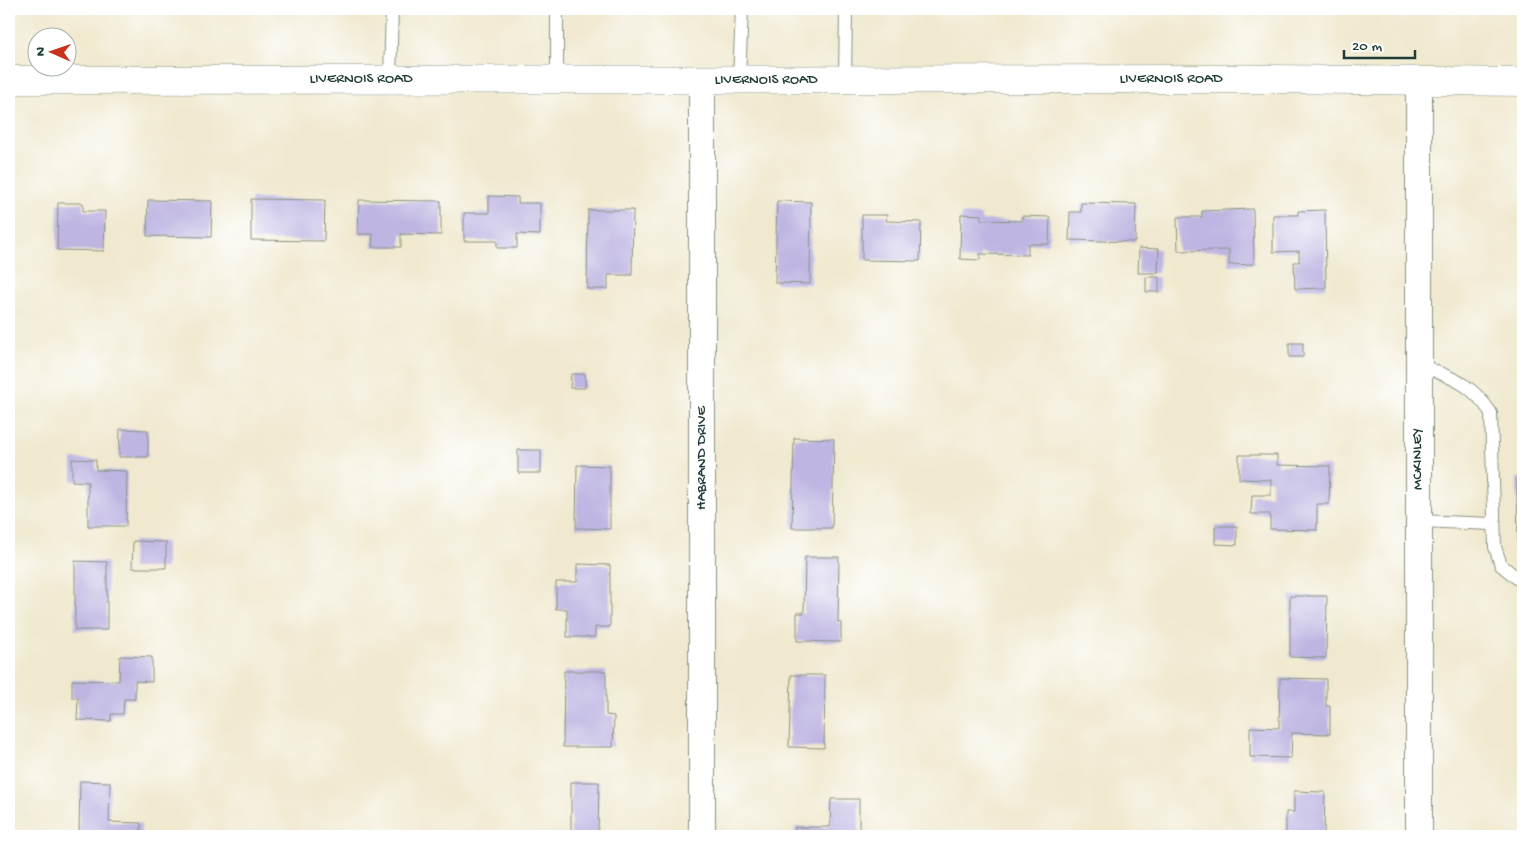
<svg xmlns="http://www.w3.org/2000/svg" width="1532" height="845" font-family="'Gochi Hand',sans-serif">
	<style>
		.building { fill: #beb5e2 }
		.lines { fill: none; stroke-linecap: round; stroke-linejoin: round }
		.service-casing { stroke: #889382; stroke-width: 14 }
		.minor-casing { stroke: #889382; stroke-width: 28 }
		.secondary-casing { stroke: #889382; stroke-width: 29 }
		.path { stroke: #889382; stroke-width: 3; stroke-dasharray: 4 4; stroke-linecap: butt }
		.service { stroke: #fff; stroke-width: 12 }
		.minor { stroke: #fff; stroke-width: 26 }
		.secondary { stroke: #fff; stroke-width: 28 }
		.labels { text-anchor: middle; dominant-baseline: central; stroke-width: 4.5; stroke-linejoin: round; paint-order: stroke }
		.street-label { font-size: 15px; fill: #1f3d34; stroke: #fff }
	</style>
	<rect width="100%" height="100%" fill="#fff"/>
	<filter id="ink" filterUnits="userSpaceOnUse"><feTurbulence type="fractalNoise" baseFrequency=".02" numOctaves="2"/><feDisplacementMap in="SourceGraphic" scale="10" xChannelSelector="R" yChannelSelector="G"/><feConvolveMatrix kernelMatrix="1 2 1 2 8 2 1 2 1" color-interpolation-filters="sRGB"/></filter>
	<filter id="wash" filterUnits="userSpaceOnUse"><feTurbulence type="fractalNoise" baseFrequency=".0096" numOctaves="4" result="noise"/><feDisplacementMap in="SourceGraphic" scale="20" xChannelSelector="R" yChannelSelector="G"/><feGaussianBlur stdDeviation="1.12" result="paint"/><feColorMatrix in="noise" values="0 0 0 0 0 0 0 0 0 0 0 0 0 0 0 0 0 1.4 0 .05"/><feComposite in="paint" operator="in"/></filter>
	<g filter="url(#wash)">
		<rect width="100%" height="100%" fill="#f0e9cf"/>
		<g id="blocks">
			<path class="building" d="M 489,196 L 518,197 L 518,203 L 540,203 L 540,235 L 517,234 L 517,248 L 497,248 L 497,241 L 464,241 L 464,213 L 489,213 Z
				M 251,199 L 325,200 L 324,241 L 251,240 Z
				M 148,200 L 212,201 L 211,237 L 147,236 Z
				M 359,200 L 441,201 L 441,235 L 401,234 L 401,247 L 372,247 L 373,234 L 358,234 Z
				M 777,201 L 811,202 L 810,284 L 775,283 Z
				M 58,203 L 83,203 L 83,211 L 105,211 L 104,251 L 57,250 Z
				M 1081,203 L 1136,204 L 1135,242 L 1069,240 L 1070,212 L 1081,212 Z
				M 1253,209 L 1254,264 L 1229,265 L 1229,250 L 1178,251 L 1177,217 L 1202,217 L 1202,211 Z
				M 588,210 L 633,210 L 632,275 L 608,275 L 608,289 L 587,289 Z
				M 1325,210 L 1326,288 L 1295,289 L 1294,262 L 1299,262 L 1299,251 L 1273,252 L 1273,215 L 1298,215 L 1298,211 Z
				M 961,214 L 981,215 L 981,220 L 1022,221 L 1022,216 L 1050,217 L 1049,244 L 1028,244 L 1028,255 L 980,254 L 980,260 L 960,259 Z
				M 862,215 L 887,215 L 886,221 L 921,222 L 920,261 L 862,260 Z
				M 1139,248 L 1159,249 L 1158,273 L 1138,273 Z
				M 1146,277 L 1159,277 L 1159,292 L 1146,292 Z
				M 1289,343 L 1303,343 L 1303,357 L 1289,357 Z
				M 571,374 L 585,374 L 585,388 L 570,388 Z
				M 120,429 L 148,430 L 148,457 L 119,457 Z
				M 794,438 L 834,439 L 832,528 L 792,528 Z
				M 518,450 L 541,450 L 541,473 L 518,473 Z
				M 1239,455 L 1277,455 L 1277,465 L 1330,466 L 1329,504 L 1317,504 L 1317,530 L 1270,529 L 1270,514 L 1251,514 L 1252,495 L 1271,495 L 1271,480 L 1239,479 Z
				M 72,459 L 96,460 L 96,470 L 127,471 L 126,526 L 88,526 L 88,482 L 72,481 Z
				M 577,465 L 610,466 L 610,529 L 576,528 Z
				M 1517,478 L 1523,478 L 1523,555 L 1518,555 Z
				M 1215,526 L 1237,526 L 1237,545 L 1215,544 Z
				M 133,541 L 166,542 L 166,568 L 132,568 Z
				M 805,557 L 839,557 L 838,622 L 841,623 L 841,642 L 797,641 L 797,613 L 804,613 Z
				M 75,561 L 107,562 L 107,630 L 75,630 Z
				M 577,564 L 610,565 L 610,627 L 595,627 L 595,637 L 567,637 L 567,609 L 556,609 L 556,582 L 577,582 Z
				M 1290,596 L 1327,596 L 1326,658 L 1290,657 Z
				M 120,656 L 152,657 L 152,682 L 135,681 L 135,699 L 124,699 L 123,714 L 111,714 L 111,721 L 77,720 L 78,698 L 72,698 L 72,680 L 119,681 Z
				M 564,671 L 606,671 L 606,715 L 614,716 L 613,747 L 563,747 Z
				M 791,675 L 825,675 L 824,748 L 789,747 Z
				M 1280,678 L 1326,679 L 1326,706 L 1330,706 L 1330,734 L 1292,733 L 1291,758 L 1250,757 L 1250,727 L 1279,728 Z
				M 80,781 L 110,782 L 109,822 L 141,823 L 141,836 L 79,836 Z
				M 571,782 L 599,782 L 598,836 L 571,836 Z
				M 1294,791 L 1325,792 L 1324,835 L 1282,836 L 1282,833 L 1286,833 L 1286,812 L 1294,812 Z
				M 831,799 L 859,799 L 859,836 L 795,836 L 795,827 L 830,827 Z"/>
		</g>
	</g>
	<g filter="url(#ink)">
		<use href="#blocks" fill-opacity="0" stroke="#889382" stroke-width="1"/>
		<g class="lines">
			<defs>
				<path id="service" d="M 557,9 L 557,80
					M 390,79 L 392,9
					M 739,80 L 742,9
					M 845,80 L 846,9
					M 1418,364 C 1451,378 1471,382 1491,413 L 1495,547 L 1501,565 L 1523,583
					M 1419,521 L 1492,524"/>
				<path id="minor" d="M 702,80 L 702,836
					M 1419,81 L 1419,836"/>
				<path id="secondary" d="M 9,80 L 1272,79 L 1523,82"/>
			</defs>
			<use href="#service" class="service-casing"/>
			<use href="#minor" class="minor-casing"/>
			<use href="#secondary" class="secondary-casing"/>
			<path class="path" d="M 365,9 L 365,12
				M 594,9 L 594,12"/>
			<use href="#service" class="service"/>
			<use href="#minor" class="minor"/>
			<use href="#secondary" class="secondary"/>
		</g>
	</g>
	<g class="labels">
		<g class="street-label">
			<text x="361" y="79">LIVERNOIS ROAD</text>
			<text x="1171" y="79">LIVERNOIS ROAD</text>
			<text x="766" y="80">LIVERNOIS ROAD</text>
			<text transform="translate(702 458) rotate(-90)">HABRAND DRIVE</text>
			<text transform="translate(1418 459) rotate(-91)">MCKINLEY</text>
		</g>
	</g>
	<rect width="1532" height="845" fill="none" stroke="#fff" stroke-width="30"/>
	<g transform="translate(52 52) rotate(272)"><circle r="24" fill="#ffffff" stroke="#a5b1ae"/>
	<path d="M0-4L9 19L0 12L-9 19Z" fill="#c8321e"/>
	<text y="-8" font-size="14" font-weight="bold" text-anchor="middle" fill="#1f3d34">N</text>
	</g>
	<path d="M1344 50v8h71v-8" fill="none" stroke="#1f3d34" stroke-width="2.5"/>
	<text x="1352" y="50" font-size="15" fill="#1f3d34" stroke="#ffffff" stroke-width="4" paint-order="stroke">20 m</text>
</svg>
